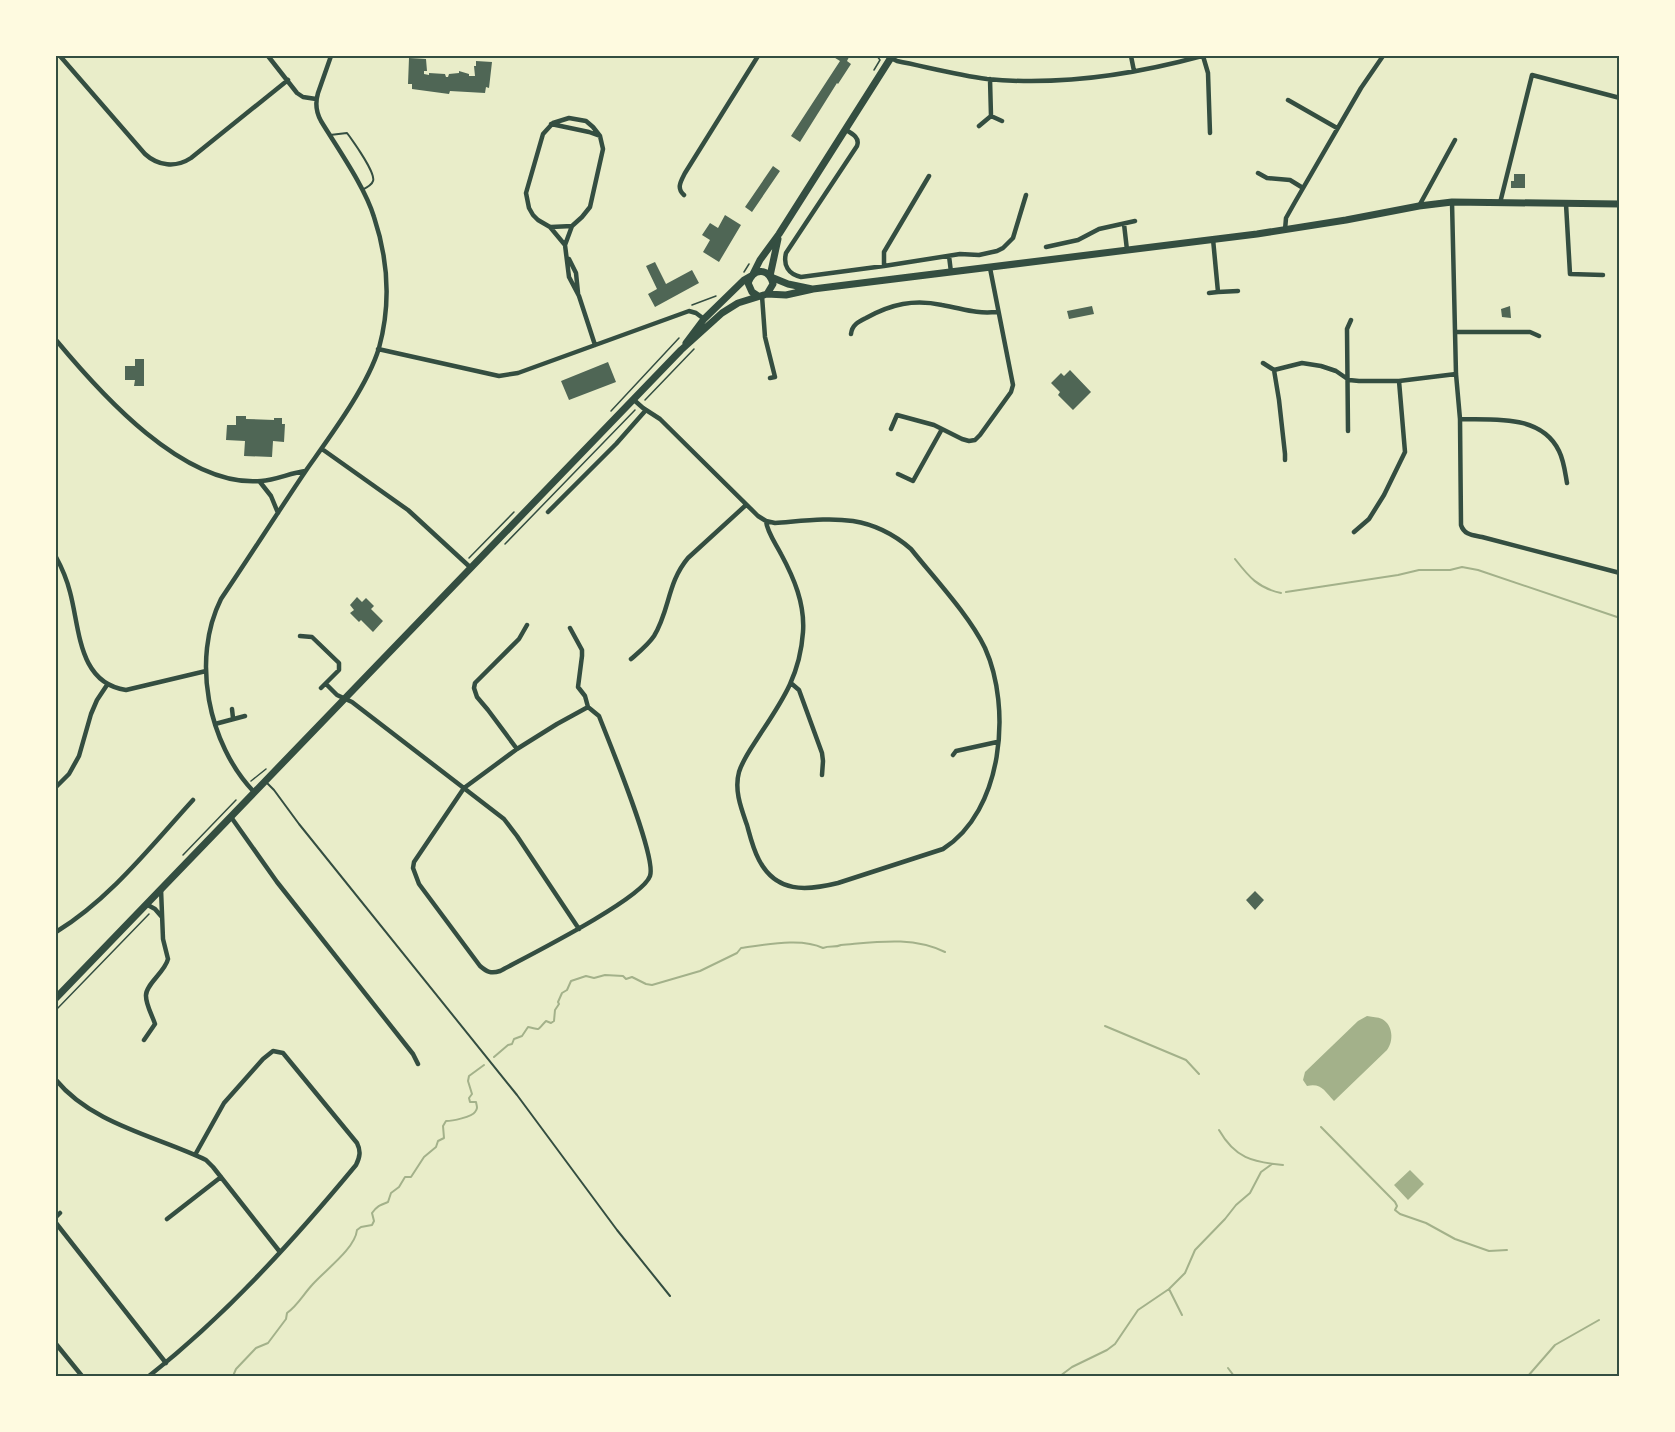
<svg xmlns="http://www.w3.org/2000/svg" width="1675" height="1432" font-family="'Space Grotesk',sans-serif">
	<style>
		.water { fill: #a3b18a }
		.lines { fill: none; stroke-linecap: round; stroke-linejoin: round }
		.stream { stroke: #a3b18a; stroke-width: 2 }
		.building { fill: #4f6655 }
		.path { stroke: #344e41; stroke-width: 1.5 }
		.service { stroke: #344e41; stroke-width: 2 }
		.minor { stroke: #344e41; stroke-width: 4.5 }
		.primary { stroke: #344e41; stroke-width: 7 }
		.neatline { fill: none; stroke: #344e41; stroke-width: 2 }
	</style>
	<rect width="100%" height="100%" fill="#e9edc9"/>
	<path class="water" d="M 1367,1016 C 1372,1017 1378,1017 1382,1019 C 1393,1025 1394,1041 1387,1050 L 1334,1101 C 1324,1091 1322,1083 1307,1086 L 1303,1080 L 1305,1072 L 1358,1021 Z
		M 1410,1170 L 1424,1184 L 1408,1200 L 1394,1185 Z"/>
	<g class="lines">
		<path class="stream" d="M 1235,559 C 1249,577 1258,588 1281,593
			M 1286,592 L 1398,575 L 1419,570 L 1450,570 L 1462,567 L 1478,570 L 1620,618
			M 1105,1026 L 1186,1060 L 1199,1074
			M 494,1057 L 508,1045 L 512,1044 L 514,1039 L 522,1036 L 528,1027 C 542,1030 536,1031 546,1021 L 551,1023 L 554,1021 L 555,1010 L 559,1004 L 558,1002 L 562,993 L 567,990 L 571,981 L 586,976 L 594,978 L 605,975 L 623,976 L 626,979 L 632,977 L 646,984 L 652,985 L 700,971 L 737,953 L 741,948 C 765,945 801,937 823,948 C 830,945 835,948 841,945 C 877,942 912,936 945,952
			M 1321,1127 L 1395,1202 L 1397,1206 L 1395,1210 L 1400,1214 L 1426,1223 L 1455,1239 L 1489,1251 L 1507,1250
			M 1219,1130 C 1235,1158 1252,1162 1283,1165
			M 1169,1289 L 1182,1315
			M 1228,1368 L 1234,1376
			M 233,1376 L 236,1369 L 256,1348 L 268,1343 L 286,1319 L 287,1313 C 297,1306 303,1295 312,1285 C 324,1271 355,1249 357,1230 L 361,1227 L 372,1225 L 374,1221 L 372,1213 C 377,1206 380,1205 388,1202 L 391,1193 L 399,1187 L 405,1177 L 411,1177 L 424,1157 L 436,1147 L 438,1141 L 444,1138 L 443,1126 L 446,1121 C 452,1121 472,1117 475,1112 C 478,1108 477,1107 476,1102 L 470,1102 L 469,1098 L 472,1094 L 468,1081 L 469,1076 L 484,1065
			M 1060,1376 L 1072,1367 L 1107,1350 L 1115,1344 L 1138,1310 L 1169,1289 L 1185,1273 L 1195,1250 L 1225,1219 L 1236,1205 L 1250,1193 L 1261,1172 L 1272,1164
			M 1528,1376 L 1555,1345 L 1599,1320"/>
	</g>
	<path class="building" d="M 832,56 L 847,56 L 849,57 L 847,61 L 851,64 L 838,84 L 837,83 L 800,142 L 791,136 L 840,61 Z
		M 409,58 L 426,59 L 427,71 L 424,71 L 424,74 L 429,75 L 429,73 L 445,74 L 446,77 L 448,77 L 449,74 L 459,73 L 459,71 L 469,74 L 469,76 L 475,76 L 474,66 L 476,66 L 476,61 L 492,62 L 489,88 L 486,87 L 485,93 L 450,91 L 449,94 L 412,89 L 412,84 L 408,84 Z
		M 773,166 L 780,171 L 752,212 L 745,207 Z
		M 1514,174 L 1525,174 L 1525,188 L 1511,188 L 1511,181 L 1514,181 Z
		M 725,215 L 741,225 L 719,262 L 703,252 L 710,240 L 702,235 L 710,223 L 718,228 Z
		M 655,262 L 666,284 L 692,270 L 699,283 L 655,307 L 648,294 L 657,289 L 646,266 Z
		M 1092,306 L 1094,314 L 1069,319 L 1067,311 Z
		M 1510,306 L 1511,318 L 1502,317 L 1501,309 Z
		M 135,359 L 144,359 L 144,386 L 134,386 L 135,380 L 125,380 L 125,366 L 135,366 Z
		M 608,362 L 616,382 L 569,400 L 561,381 Z
		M 1070,370 L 1091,392 L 1073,410 L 1058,395 L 1060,392 L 1051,383 L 1061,373 L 1064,376 Z
		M 236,416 L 246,416 L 246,419 L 274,420 L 274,418 L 282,418 L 282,424 L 285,424 L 284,442 L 273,441 L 272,457 L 244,456 L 245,441 L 226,440 L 227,425 L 236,425 Z
		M 357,597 L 362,602 L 366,598 L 374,606 L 371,609 L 383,621 L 373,632 L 361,620 L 359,622 L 350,613 L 354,610 L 350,605 Z
		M 1255,891 L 1264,900 L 1255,910 L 1246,900 Z"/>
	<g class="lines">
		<path class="path" d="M 874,70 L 880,60 L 877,56
			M 744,272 L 749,264
			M 692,305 L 716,296
			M 645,400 L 694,349
			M 611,411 L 679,338
			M 505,544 L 635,410
			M 469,558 L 514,512
			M 251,781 L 266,769
			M 183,855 L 236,800
			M 56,1010 L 149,914"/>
		<path class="service" d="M 330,135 L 347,133 L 350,137 C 355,144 376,174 373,181 C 372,185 366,188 362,190
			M 266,782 L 274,790 L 299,824 L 517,1095 L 617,1230 L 670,1296"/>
		<path class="minor" d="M 60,56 L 145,154 C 158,166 176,168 191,158 L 288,80
			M 268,56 L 297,93 L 303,97 L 316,99
			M 887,56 L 897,61 C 927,67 957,75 987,79 C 1059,86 1132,75 1202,56
			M 1131,56 L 1134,71
			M 1203,56 L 1208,73 L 1210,133
			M 990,79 L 991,116
			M 1288,100 L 1337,128
			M 551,124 L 589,132 L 600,136
			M 979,126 L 991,116 L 1002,121
			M 846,130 C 853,134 860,138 857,146 L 786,253 C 783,265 788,274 801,277 L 884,266 L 960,254 L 979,255 L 997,251 L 1003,248 L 1013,238 L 1026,195
			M 1258,173 L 1267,178 L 1290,180 L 1303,188
			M 684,195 C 676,188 681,181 685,173 L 758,56
			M 1452,202 L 1456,374 L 1460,419 L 1461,525 C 1464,535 1473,535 1482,537 L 1620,573
			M 1500,203 L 1532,75 L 1620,98
			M 1566,204 L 1570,274 L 1603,275
			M 1419,206 L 1455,140
			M 1124,224 L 1127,250
			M 551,227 L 572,226
			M 1285,230 L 1286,218 L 1295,202 L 1361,88 L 1383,56
			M 1213,239 L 1218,292 L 1238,291
			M 565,245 L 550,227 L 538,220 L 533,215 L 529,208 L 526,193 L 543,134 L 553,123 L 569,118 L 586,121 L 593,127 L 600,136 L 603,149 L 590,207 L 582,217 L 572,226 L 565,245 L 569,277 L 579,296 L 595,345
			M 1046,247 L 1078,240 L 1099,229 L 1135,221
			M 949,256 L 951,272
			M 569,259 L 576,273 L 578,293
			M 884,266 L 884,252 L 929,176
			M 1209,293 L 1218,292
			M 762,296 L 765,337 L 775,377 L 770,378
			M 1456,332 L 1530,332 L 1539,336
			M 851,334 C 852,325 858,322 866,318 C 891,304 914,299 942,305 C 965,309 974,314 997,312
			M 56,340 C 100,393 184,488 261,481 C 276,480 290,473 305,471
			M 378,349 L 499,376 L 518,373 L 689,311 L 696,313 L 704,319
			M 1263,363 L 1274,370 L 1302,363 L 1321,366 L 1336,371 L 1349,380 L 1359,381 L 1399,381 L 1456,374
			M 1274,370 L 1279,400 L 1285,454 L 1285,460
			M 634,400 L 643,408 L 660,419 L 758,516 L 766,521 L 775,523 C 828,519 867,511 911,549 C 934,578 969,615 985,648 C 1012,708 1003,811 943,849 L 838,883 C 806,891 776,893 759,860 C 753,849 750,836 747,825 C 741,808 734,790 739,772 C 743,759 752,747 759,736 C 782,701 800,676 803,632 C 805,604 794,578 781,554 C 776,544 767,532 766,521
			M 1460,419 C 1494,420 1541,414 1559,451 C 1564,461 1565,472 1567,483
			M 891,429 L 897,415 L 934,425 L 962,439 L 969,441 L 975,440 L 980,435 L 1011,392 L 1013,385 L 990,268
			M 1348,431 L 1347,329 L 1351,320
			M 322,449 L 408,510 L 471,568
			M 898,474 L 913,481 L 942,429
			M 260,482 L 271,496 L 278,513
			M 548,512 L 616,444 L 646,410
			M 1354,532 L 1369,519 L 1384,495 L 1405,452 L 1399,381
			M 56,557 C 62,568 67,580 70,592 C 80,629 78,683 126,690 L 206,671
			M 570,628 L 582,650 L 582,656 L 578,687 L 585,696 L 588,707
			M 300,636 L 312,637 L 339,663 L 339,670 L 321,688
			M 631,659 C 639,652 648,645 654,636 C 670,610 667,583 688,558 L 746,505
			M 326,684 L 337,695 L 352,702 L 504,819 L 517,836 L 579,929
			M 792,684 L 799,690 L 822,753 L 823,761 L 822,775
			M 588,707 L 599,716 C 609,742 657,857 650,876 C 642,899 526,957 500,971 C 491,974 487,972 480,966 L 419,884 L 413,868 L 414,862 L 464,788 L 517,749 L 557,724 Z
			M 232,709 L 233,718
			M 215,724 L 245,716
			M 517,749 L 488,710 L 477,697 L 474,688 L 475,683 L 519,639 L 527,625
			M 953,755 L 956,751 L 997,742
			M 56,787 L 69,774 L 79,756 L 91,714 L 97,700 L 107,685
			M 254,792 C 208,744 191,659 221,599 C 250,556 278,512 307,469 C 331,435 367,387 379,348 C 391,304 388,259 374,217 C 365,187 338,149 321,121 C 316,112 315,103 318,93 L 331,56
			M 231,817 L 277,882 L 413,1054 L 418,1064
			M 161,889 L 163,939 L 168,959
			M 146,904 L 155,909 L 161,916
			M 56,932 C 110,899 151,846 193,800
			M 144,1040 L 155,1024 C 152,1015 146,1005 146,996 C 145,985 165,972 168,959
			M 56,1080 C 92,1124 156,1136 206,1160 L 213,1167 L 280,1252
			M 56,1217 L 60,1213
			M 167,1219 L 221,1177
			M 56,1223 L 166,1363
			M 56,1344 L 82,1376
			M 149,1376 C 226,1315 293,1241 356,1165 C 360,1157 361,1151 357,1143 L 283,1053 L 273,1051 L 263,1059 L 224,1103 L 195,1155"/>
		<path class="primary" d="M 753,274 L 760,260 L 779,234 L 892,56
			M 770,276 L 778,239
			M 771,277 L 788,284 L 812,289
			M 758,296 L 752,292 L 748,283 C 754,267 769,268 773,284 L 767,294
			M 686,343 L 704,319 L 744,280 L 751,276
			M 56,998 L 681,350 L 722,313 L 738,303 L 767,294 L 786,295 L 813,289 L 1257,234 L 1346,220 L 1419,206 L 1452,202 L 1620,204"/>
	</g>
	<rect width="1675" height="1432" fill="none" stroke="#fefae0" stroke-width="114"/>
	<rect x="57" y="57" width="1561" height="1318" class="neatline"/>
</svg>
